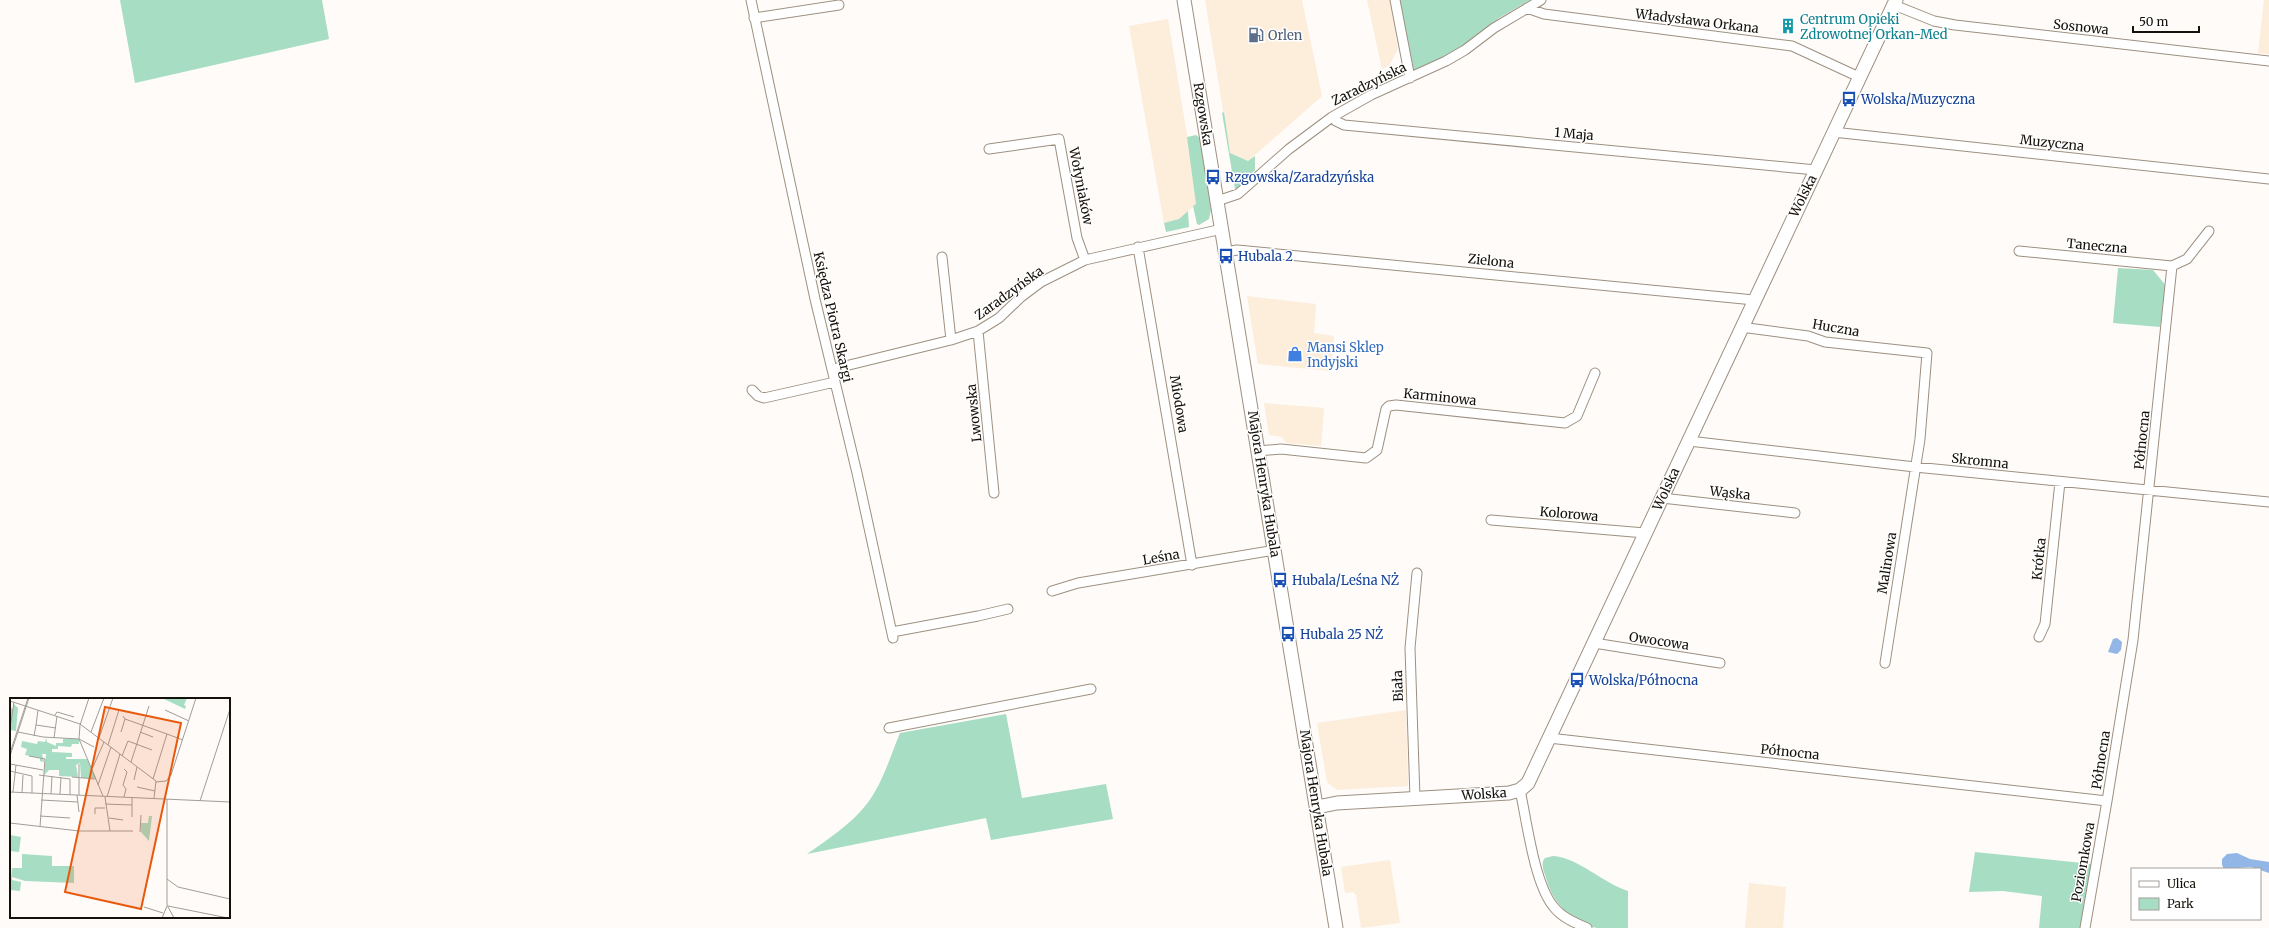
<svg xmlns="http://www.w3.org/2000/svg" width="2269" height="928" font-family="Merriweather,serif">
	<style>
		.built { fill: #fdeddb }
		.green { fill: #a7ddc3 }
		.water { fill: #92b6e5 }
		.lines { fill: none; stroke-linecap: round; stroke-linejoin: round }
		.street-casing { stroke: #9d9081; stroke-width: 11 }
		.secondary-casing { stroke: #9d9081; stroke-width: 15 }
		.street { stroke: #fff; stroke-width: 9 }
		.secondary { stroke: #fff; stroke-width: 13 }
		.labels { text-anchor: middle; dominant-baseline: central; stroke-width: 3; stroke-linejoin: round; paint-order: stroke }
		.culture-label { font-size: 13px; fill: #0d838f; stroke: #fff; text-anchor: start }
		.street-label { font-size: 13px; fill: #15100a; stroke: #fff }
		.service-label { font-size: 13px; fill: #4e5e75; stroke: #fff; text-anchor: start }
		.transit-label { font-size: 13px; fill: #164399; stroke: #fff; text-anchor: start }
		.shop-label { font-size: 13px; fill: #366cbe; stroke: #fff; text-anchor: start }
		.inset-road { fill: none; stroke: #a19d99; stroke-width: 1 }
		.view { fill: #e8590c; fill-opacity: 0.15; stroke: #e8590c; stroke-width: 2 }
		.inset-edge { fill: none; stroke: #15100a; stroke-width: 2 }
	</style>
	<rect width="100%" height="100%" fill="#fefbf8"/>
	<path class="built" d="M 1205,0 L 1302,0 L 1322,96 L 1248,161 L 1230,153 Z
		M 1367,0 L 1390,0 L 1398,49 L 1389,66 L 1382,69 Z
		M 2264,0 L 2269,0 L 2269,54 L 2258,53 Z
		M 1168,19 L 1195,184 L 1196,204 L 1179,219 L 1164,223 L 1129,26 Z
		M 1247,296 L 1316,304 L 1314,333 L 1334,336 L 1331,371 L 1258,364 Z
		M 1264,403 L 1324,408 L 1321,446 L 1286,443 L 1282,437 L 1269,435 Z
		M 1406,710 L 1408,786 L 1337,790 L 1327,782 L 1317,723 Z
		M 1390,860 L 1400,923 L 1361,928 L 1356,895 L 1353,892 L 1345,893 L 1341,867 Z
		M 1749,883 L 1786,887 L 1783,928 L 1745,928 Z"/>
	<path class="green" d="M 120,0 L 322,0 L 329,39 L 135,83 Z
		M 1400,0 L 1530,0 L 1499,18 L 1449,57 L 1414,71 Z
		M 1224,112 L 1230,153 L 1248,161 L 1255,156 L 1255,170 L 1240,187 L 1235,189 L 1222,113 Z
		M 1196,135 L 1201,139 L 1211,210 L 1209,219 L 1199,225 L 1197,224 L 1193,206 L 1196,204 L 1187,137 Z
		M 1188,211 L 1189,227 L 1166,232 L 1164,223 L 1179,219 Z
		M 2118,268 L 2153,270 L 2167,287 L 2160,327 L 2113,323 Z
		M 1006,714 L 1022,798 L 1106,784 L 1113,819 L 991,840 L 986,818 L 807,854 C 827,840 850,825 866,805 C 882,785 890,757 900,733 Z
		M 1975,852 L 2092,864 L 2081,928 L 2039,928 L 2042,896 L 2003,891 L 1969,892 Z
		M 1553,856 C 1577,857 1603,883 1628,891 L 1628,928 C 1619,928 1607,928 1597,928 C 1572,923 1552,902 1546,878 C 1544,872 1540,863 1545,858 Z"/>
	<path class="water" d="M 2117,638 L 2122,642 L 2121,650 L 2117,654 L 2108,652 L 2113,639 Z
		M 2237,853 L 2250,859 L 2269,862 L 2269,873 L 2251,867 L 2224,869 L 2222,865 L 2222,859 L 2227,854 Z"/>
	<g class="lines">
		<defs>
			<path id="street" d="M 751,0 L 815,299 L 857,473 L 893,638
				M 1395,0 L 1410,78
				M 1894,5 L 1934,21 L 1955,25 L 2269,61
				M 1527,8 L 1544,14 L 1792,46 L 1859,77
				M 754,18 L 839,5
				M 1332,117 L 1336,121 L 1344,125 L 1816,170
				M 1833,132 L 2269,179
				M 989,149 L 1059,139 L 1077,238 L 1085,260
				M 1217,201 L 1238,194 L 1289,149 L 1332,117 L 1371,95 L 1446,61 L 1465,50 L 1494,28 L 1541,0
				M 1138,247 L 1192,565
				M 2019,251 L 2172,266 L 2187,259 L 2209,231
				M 1226,252 L 1237,250 L 1754,300
				M 942,257 L 951,340
				M 1741,327 L 1808,336 L 1825,342 L 1927,353 L 1920,439 L 1885,663
				M 978,331 L 994,493
				M 833,369 L 951,340 L 978,331 L 999,318 L 1021,297 L 1041,282 L 1085,260 L 1222,229
				M 752,390 L 758,396 L 764,398 L 835,382
				M 1689,441 L 1915,467 L 2269,502
				M 1258,451 L 1281,449 L 1366,458 L 1377,450 L 1386,409 L 1389,406 L 1396,405 L 1565,423 L 1577,416 L 1595,373
				M 1662,498 L 1795,513
				M 1491,520 L 1645,533
				M 1052,591 L 1078,583 L 1275,550
				M 892,632 L 978,616 L 1008,609
				M 2039,637 L 2045,624 L 2060,482
				M 1594,643 L 1720,663
				M 889,728 L 1091,689
				M 1549,738 L 2107,801 L 2133,640 L 2172,266
				M 1520,790 C 1527,822 1534,882 1553,906 C 1561,917 1575,923 1587,928
				M 1415,798 L 1410,648 L 1417,573
				M 2085,928 L 2107,801"/>
			<path id="secondary" d="M 1184,0 L 1336,928
				M 1317,807 L 1337,803 L 1509,793 L 1520,790 L 1528,783 L 1896,0"/>
		</defs>
		<use href="#street" class="street-casing"/>
		<use href="#secondary" class="secondary-casing"/>
		<use href="#street" class="street"/>
		<use href="#secondary" class="secondary"/>
	</g>
	<defs>
		<symbol id="building-bare" viewBox="-9 -9 18 18"><path d="M-4-6H4V6H1V3H-1V6H-4ZM-2.5-4.3h1.7v1.8h-1.7ZM.8-4.3h1.7v1.8H.8ZM-2.5-1h1.7V.8h-1.7ZM.8-1h1.7V.8H.8Z" fill="#0f9aa8" stroke="#fff" stroke-width="2.5" paint-order="stroke"/></symbol>
		<symbol id="fuel-bare" viewBox="-9 -9 18 18"><path d="M-5.5-6h7V0h2V4h1.3V-2.5L3-4.5l.8-.8L6-3V5H2.5V1h-1V6h-7ZM-4.2-4.7v3.2H.2V-4.7Z" fill="#5c6f8a" stroke="#fff" stroke-width="2.5" paint-order="stroke"/></symbol>
		<symbol id="bus-bare" viewBox="-9 -9 18 18"><path d="M-5-6H5V4H4V6H2V4H-2V6H-4V4H-5ZM-3.5-4V0h7V-4ZM-3.5 1.2v1.5H-2V1.2ZM2 1.2v1.5H3.5V1.2Z" fill="#1a4fb4" stroke="#fff" stroke-width="2.5" paint-order="stroke"/></symbol>
		<symbol id="shop-bare" viewBox="-9 -9 18 18"><path d="M-5-2.5h2.3a2.7 3.5 0 0 1 5.4 0H5L5.5 6h-11ZM-1.5-2.5h3a1.5 2.3 0 0 0-3 0Z" fill="#3f7fe0" stroke="#fff" stroke-width="2.5" paint-order="stroke"/></symbol>
	</defs>
	<g fill-rule="evenodd">
		<use href="#building-bare" x="1777" y="15" width="22" height="22"/>
		<use href="#fuel-bare" x="1245" y="24" width="22" height="22"/>
		<use href="#bus-bare" x="1838" y="88" width="22" height="22"/>
		<use href="#bus-bare" x="1202" y="166" width="22" height="22"/>
		<use href="#bus-bare" x="1215" y="245" width="22" height="22"/>
		<use href="#shop-bare" x="1284" y="343" width="22" height="22"/>
		<use href="#bus-bare" x="1269" y="569" width="22" height="22"/>
		<use href="#bus-bare" x="1277" y="623" width="22" height="22"/>
		<use href="#bus-bare" x="1566" y="669" width="22" height="22"/>
	</g>
	<g class="labels">
		<g class="culture-label">
			<text x="1800" y="19">Centrum Opieki<tspan x="1800" dy="15">Zdrowotnej Orkan-Med</tspan></text>
		</g>
		<g class="street-label">
			<text transform="translate(1697 21) rotate(7)">Władysława Orkana</text>
			<text transform="translate(2081 27) rotate(6)">Sosnowa</text>
			<text transform="translate(1369 84) rotate(-26)">Zaradzyńska</text>
			<text transform="translate(1203 114) rotate(81)">Rzgowska</text>
			<text transform="translate(1574 134) rotate(5)">1 Maja</text>
			<text transform="translate(2052 143) rotate(6)">Muzyczna</text>
			<text transform="translate(1081 186) rotate(79)">Wołyniaków</text>
			<text transform="translate(1803 196) rotate(-64)">Wolska</text>
			<text transform="translate(2097 246) rotate(5)">Taneczna</text>
			<text transform="translate(1491 261) rotate(6)">Zielona</text>
			<text transform="translate(1009 293) rotate(-36)">Zaradzyńska</text>
			<text transform="translate(833 317) rotate(77)">Księdza Piotra Skargi</text>
			<text transform="translate(1836 328) rotate(10)">Huczna</text>
			<text transform="translate(1440 397) rotate(6)">Karminowa</text>
			<text transform="translate(1179 404) rotate(81)">Miodowa</text>
			<text transform="translate(974 413) rotate(-96)">Lwowska</text>
			<text transform="translate(2142 440) rotate(-84)">Północna</text>
			<text transform="translate(1980 461) rotate(6)">Skromna</text>
			<text transform="translate(1264 484) rotate(81)">Majora Henryka Hubala</text>
			<text transform="translate(1666 489) rotate(-65)">Wolska</text>
			<text transform="translate(1730 493) rotate(6)">Wąska</text>
			<text transform="translate(1569 514) rotate(5)">Kolorowa</text>
			<text transform="translate(1161 557) rotate(-10)">Leśna</text>
			<text transform="translate(2039 559) rotate(-84)">Krótka</text>
			<text transform="translate(1887 563) rotate(-81)">Malinowa</text>
			<text transform="translate(1659 641) rotate(8)">Owocowa</text>
			<text transform="translate(1398 686) rotate(-92)">Biała</text>
			<text transform="translate(1790 752) rotate(6)">Północna</text>
			<text transform="translate(2101 760) rotate(-81)">Północna</text>
			<text transform="translate(1484 794) rotate(-4)">Wolska</text>
			<text transform="translate(1316 803) rotate(81)">Majora Henryka Hubala</text>
			<text transform="translate(2083 862) rotate(-80)">Poziomkowa</text>
		</g>
		<g class="service-label">
			<text x="1268" y="35">Orlen</text>
		</g>
		<g class="transit-label">
			<text x="1861" y="99">Wolska/Muzyczna</text>
			<text x="1225" y="177">Rzgowska/Zaradzyńska</text>
			<text x="1238" y="256">Hubala 2</text>
			<text x="1292" y="580">Hubala/Leśna NŻ</text>
			<text x="1300" y="634">Hubala 25 NŻ</text>
			<text x="1589" y="680">Wolska/Północna</text>
		</g>
		<g class="shop-label">
			<text x="1307" y="347">Mansi Sklep<tspan x="1307" dy="15">Indyjski</tspan></text>
		</g>
	</g>
	<g transform="translate(10 698)">
		<rect width="220" height="220" fill="#fefbf8"/>
		<path d="M 152,0 L 177,0 L 174,7 L 176,8 L 175,11 ZM 3,5 L 8,10 L 6,33 L 0,32 L 0,10 L 3,11 ZM 36,40 L 37,44 L 46,48 L 46,45 L 53,45 L 53,41 L 69,41 L 69,46 L 62,46 L 61,49 L 48,48 L 48,51 L 42,51 L 42,54 L 62,55 L 62,59 L 56,59 L 56,61 L 77,61 L 86,80 L 71,80 L 70,65 L 66,67 L 68,79 L 49,78 L 49,72 L 39,72 L 34,77 L 36,56 L 32,56 L 34,64 L 30,63 L 30,60 L 15,57 L 17,51 L 11,49 L 12,43 L 27,46 L 28,43 L 35,44 ZM 139,118 L 142,118 L 139,143 L 131,134 L 131,125 L 138,125 ZM 0,137 L 11,139 L 9,154 L 0,153 ZM 12,156 L 42,158 L 42,168 L 64,168 L 64,185 L 15,183 L 2,179 L 2,182 L 11,184 L 10,193 L 0,192 L 2,170 L 12,170 Z" fill="#a7ddc3"/>
		<path class="inset-road" d="M 79,0 L 70,27 L 69,41 L 93,98M 0,3 L 70,26 L 146,83 L 144,100M 155,12 L 179,23M 45,17 L 47,14 L 64,19M 113,18 L 115,21 L 157,36 L 143,81M 26,27 L 28,12M 0,30 L 4,4M 8,34 L 33,39 L 69,41 L 84,49M 81,34 L 94,0M 111,34 L 115,21M 130,34 L 143,39M 157,36 L 173,42M 24,38 L 26,27 L 46,30M 44,40 L 47,18M 89,40 L 103,0M 98,47 L 109,12M 0,55 L 18,0M 0,58 L 19,0M 19,58 L 35,61 L 30,129M 112,58 L 118,43 L 142,52M 121,64 L 139,8M 0,66 L 33,72M 83,69 L 94,44M 114,71 L 117,74 L 113,87 L 116,91 L 114,99M 0,73 L 22,78 L 22,95M 29,77 L 60,81 L 60,97M 62,79 L 86,81M 124,82 L 127,69M 146,84 L 156,83 L 161,77 L 186,0M 88,87 L 101,49M 127,89 L 145,93M 0,94 L 220,104M 3,94 L 6,67M 12,95 L 13,77M 41,96 L 42,78M 50,96 L 51,79M 67,97 L 69,114M 69,97 L 69,66M 95,99 L 100,133M 97,99 L 110,56M 157,101 L 157,207 L 164,220M 31,102 L 68,104M 190,103 L 220,11M 95,106 L 122,107M 85,116 L 85,110 L 95,110M 30,118 L 60,120M 122,119 L 122,100M 99,120 L 113,122M 0,125 L 69,133 L 123,133M 130,134 L 131,117M 157,181 L 168,189 L 220,201M 158,208 L 218,220M 134,209 L 153,215M 152,220 L 157,208"/>
		<path class="view" d="M 95,9 L 171,25 L 131,211 L 55,194 Z"/>
		<rect width="220" height="220" class="inset-edge"/>
	</g>
	<rect x="2131" y="868" width="130" height="52" fill="#ffffff" stroke="#a19f9d"/>
	<rect x="2139" y="881" width="20" height="6" fill="#ffffff" stroke="#a19f9d"/>
	<text x="2167" y="888" font-size="12" fill="#15100a">Ulica</text>
	<rect x="2139" y="898" width="20" height="12" fill="#a7ddc3" stroke="#a19f9d"/>
	<text x="2167" y="908" font-size="12" fill="#15100a">Park</text>
	<path d="M2133 26v6h66v-6" fill="none" stroke="#15100a" stroke-width="2"/>
	<text x="2139" y="26" font-size="12" fill="#15100a" stroke="#ffffff" stroke-width="3" paint-order="stroke">50 m</text>
</svg>
